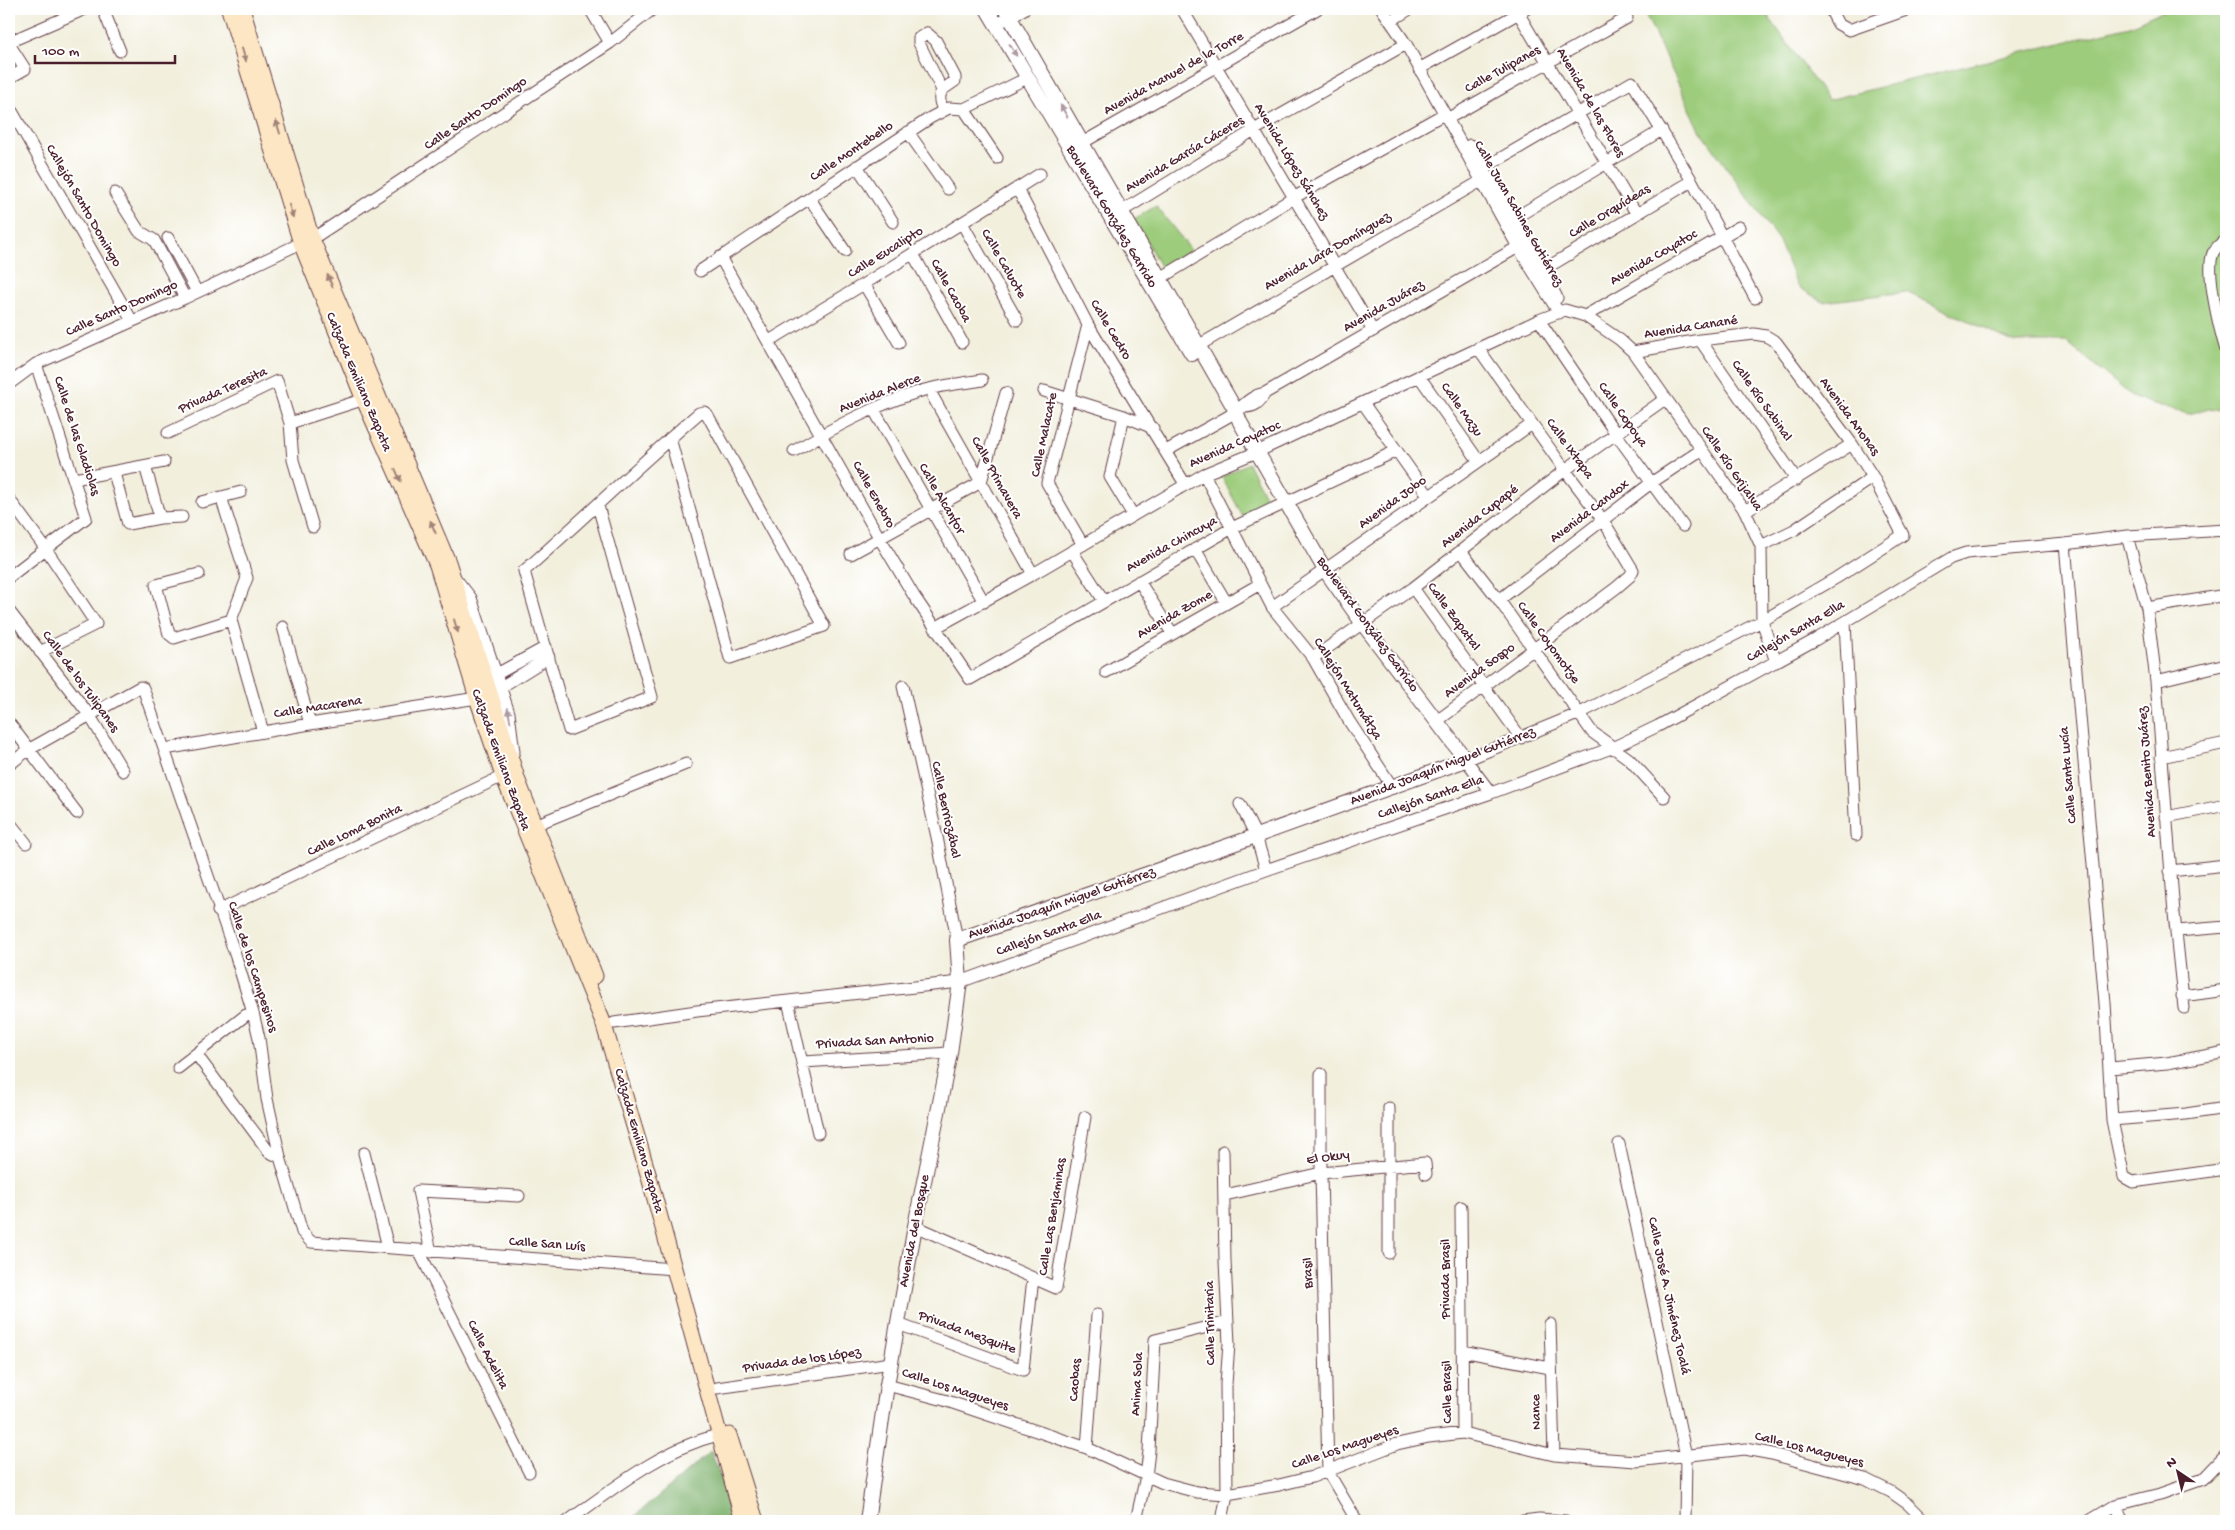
<svg xmlns="http://www.w3.org/2000/svg" width="2235" height="1530" font-family="'Gochi Hand',sans-serif">
	<style>
		.green { fill: #9ccc7c; stroke: #737654 }
		.forest { fill: #7db06c; stroke: #64684c }
		.lines { fill: none; stroke-linecap: round; stroke-linejoin: round }
		.minor-casing { stroke: #633e46; stroke-width: 13 }
		.tertiary-casing { stroke: #633e46; stroke-width: 16 }
		.secondary-casing { stroke: #633e46; stroke-width: 17 }
		.minor { stroke: #fff; stroke-width: 11 }
		.tertiary { stroke: #fff; stroke-width: 14 }
		.secondary { stroke: #fce6c4; stroke-width: 15 }
		.oneway { fill: #ae9aa0 }
		.oneway2 { fill: #a38278 }
		.labels { text-anchor: middle; dominant-baseline: central; stroke-width: 4; stroke-linejoin: round; paint-order: stroke }
		.street-label { font-size: 14px; fill: #4a1f2b; stroke: #fff }
	</style>
	<rect width="100%" height="100%" fill="#fff"/>
	<filter id="ink" filterUnits="userSpaceOnUse"><feTurbulence type="fractalNoise" baseFrequency=".02" numOctaves="2"/><feDisplacementMap in="SourceGraphic" scale="10" xChannelSelector="R" yChannelSelector="G"/><feConvolveMatrix kernelMatrix="1 2 1 2 8 2 1 2 1" color-interpolation-filters="sRGB"/></filter>
	<filter id="wash" filterUnits="userSpaceOnUse"><feTurbulence type="fractalNoise" baseFrequency=".0096" numOctaves="4" result="noise"/><feDisplacementMap in="SourceGraphic" scale="20" xChannelSelector="R" yChannelSelector="G"/><feGaussianBlur stdDeviation="1.12" result="paint"/><feColorMatrix in="noise" values="0 0 0 0 0 0 0 0 0 0 0 0 0 0 0 0 0 1.4 0 .05"/><feComposite in="paint" operator="in"/></filter>
	<g filter="url(#wash)">
		<rect width="100%" height="100%" fill="#f2efdd"/>
		<path class="green" d="M 1643,9 L 1763,9 L 1828,100 L 2130,26 L 2166,9 L 2226,9 L 2226,461 L 2220,410 L 2209,408 L 2188,414 L 2134,398 L 2067,342 L 2013,342 L 1906,292 L 1823,302 L 1797,286 L 1779,241 L 1700,130 Z
			M 1156,206 L 1191,250 L 1161,268 L 1134,219 Z
			M 1248,463 L 1269,504 L 1243,517 L 1222,477 Z"/>
		<path class="forest" d="M 711,1451 L 737,1521 L 629,1521 Z"/>
	</g>
	<g filter="url(#ink)">
		<g class="lines">
			<defs>
				<path id="minor" d="M 103,9 L 120,51
					M 590,9 L 610,43
					M 1182,9 L 1373,331
					M 1382,9 L 1406,44 L 1518,247 L 1559,313
					M 1516,9 L 1636,213
					M 1830,9 L 1838,24 L 1849,30 L 1909,9
					M 1390,21 L 1410,9
					M 997,24 L 1024,9
					M 9,42 L 85,9
					M 9,44 L 25,69 L 9,78
					M 1419,69 L 1526,9
					M 942,90 L 955,81 L 955,77 L 936,41 L 927,33 L 919,38 L 919,43 L 942,90 C 938,98 940,102 943,110
					M 9,106 L 132,321
					M 964,109 L 997,158
					M 1447,119 L 1627,18
					M 908,132 L 948,189
					M 1470,145 L 1543,270 L 1557,298
					M 1075,147 L 1317,9
					M 857,166 L 893,222
					M 1484,168 L 1632,82 L 1692,181 L 1755,298
					M 1017,188 L 1088,325 L 1185,484
					M 115,193 L 139,231 L 154,240 L 185,298
					M 810,199 L 845,251
					M 1114,216 L 1254,130 L 1406,44
					M 1513,219 L 1662,130
					M 962,223 L 1017,320
					M 168,238 L 197,292
					M 312,239 L 610,43 L 653,9
					M 2226,239 C 2222,243 2215,248 2213,253 C 2205,271 2220,331 2226,350
					M 913,254 L 962,342
					M 720,257 L 880,539 L 914,596 L 970,679 L 1232,528 L 1396,451
					M 1543,270 L 1692,181
					M 700,271 L 930,118 L 949,108 L 964,109 L 1029,77
					M 1154,282 L 1295,197 L 1444,114
					M 864,284 L 899,343
					M 1585,316 L 1739,227
					M 1539,320 L 1616,434 L 1683,526
					M 1700,340 L 1797,480
					M 769,341 L 864,284 L 1040,174
					M 1191,350 L 1481,181
					M 1419,376 L 1478,460
					M 9,384 L 36,364 L 185,298 L 301,243
					M 1044,391 L 1124,416 L 1153,428
					M 933,397 L 1033,574
					M 1363,403 L 1428,495
					M 1243,407 C 1254,407 1259,404 1265,393
					M 874,410 L 984,602
					M 1124,416 L 1110,477 L 1133,515
					M 290,423 L 371,397
					M 168,433 L 277,381 L 290,423 L 293,460 L 313,527
					M 794,451 C 833,428 875,405 918,392 C 938,385 961,384 982,380
					M 1166,451 C 1187,439 1208,428 1229,416 C 1242,408 1249,396 1265,393 L 1518,247
					M 145,466 L 160,518
					M 114,473 L 128,524 L 160,518 L 182,517
					M 1204,474 L 1272,607 L 1313,658 L 1349,721 L 1393,788
					M 74,479 L 164,462
					M 221,497 L 247,578 L 231,620 L 263,732
					M 9,499 L 46,549 L 96,624 L 40,652
					M 202,502 L 241,492
					M 598,506 L 652,697 L 569,730 L 524,571 C 583,519 640,464 699,413 L 704,412 L 707,414 L 824,626 L 730,658 L 670,438
					M 1745,511 L 1852,444
					M 2127,536 L 2147,608 L 2156,681 L 2174,913 L 2184,1008
					M 2065,544 L 2105,1003 L 2112,1120 L 2124,1177 L 2133,1182 L 2226,1169
					M 1083,545 L 1047,483 L 1088,325
					M 1761,546 L 1794,530 L 1873,477
					M 1195,549 L 1226,602
					M 1072,551 L 1104,601
					M 1461,551 L 1499,600 L 1592,732 L 1629,759 L 1664,797
					M 851,554 L 981,482 L 1006,393
					M 199,574 L 156,585 L 169,634 L 174,638 L 231,620
					M 9,577 L 86,518 L 36,364
					M 456,579 L 471,598 L 509,713 L 514,752
					M 1139,581 L 1172,633
					M 1413,588 L 1521,738
					M 1499,600 L 1651,483 L 1701,450
					M 1272,607 L 1532,424
					M 2147,608 L 2226,595
					M 9,611 L 90,716 L 123,771
					M 1845,622 L 1856,835
					M 283,627 L 310,724
					M 935,628 L 1033,574 L 1204,474 L 1257,452 L 1539,320 L 1565,310 L 1585,316 L 1620,340 L 1633,352 L 1745,511 L 1761,546 L 1762,621 L 1776,662
					M 1313,658 L 1413,588 L 1565,470 L 1665,399
					M 1106,672 L 1260,584
					M 497,674 L 546,647
					M 2156,681 L 2226,664
					M 903,686 L 937,837 L 957,940
					M 501,687 L 549,657
					M 1437,721 L 1616,588 L 1630,576 L 1633,570 L 1603,520 L 1565,470 L 1478,348
					M 9,723 L 77,813
					M 165,749 L 310,724 L 477,698
					M 2161,757 L 2226,743
					M 9,765 L 28,750 L 140,687 L 143,688 L 236,957 L 253,1013 L 259,1038 L 267,1099 L 280,1157 L 302,1232 L 311,1242 L 674,1269
					M 1491,793 L 1466,760 L 1580,713 L 1762,621 L 1836,578 L 1903,535 L 1873,477 L 1852,444 L 1776,342 L 1766,336 L 1754,334 L 1700,340 L 1633,352
					M 1240,804 L 1256,836 L 1266,870
					M 2166,817 L 2226,805
					M 9,822 L 26,843
					M 535,825 L 686,764
					M 2170,871 L 2226,865
					M 218,911 L 503,776
					M 2177,931 L 2226,927
					M 2182,996 L 2226,990
					M 788,1001 L 818,1133
					M 614,1023 L 697,1011 L 960,982 L 1266,870 L 1491,793 L 1614,747 L 1658,726 L 1815,640 L 1951,558 L 1966,553 L 2065,544 L 2127,536 L 2226,530
					M 196,1054 L 269,1152 L 280,1157
					M 803,1062 L 950,1053
					M 178,1068 L 246,1015 L 253,1013
					M 2110,1068 L 2167,1063 L 2226,1052
					M 1321,1074 L 1321,1173 L 1328,1472 L 1357,1521
					M 2112,1120 L 2186,1114 L 2226,1108
					M 1619,1144 L 1686,1456 L 1685,1521
					M 364,1153 L 388,1247
					M 1225,1195 L 1321,1173 L 1425,1163 L 1426,1174
					M 1461,1207 L 1463,1433
					M 915,1226 L 1056,1288 L 1085,1117
					M 419,1251 L 529,1472
					M 431,1252 L 418,1191 L 519,1196
					M 1389,1253 L 1389,1108
					M 898,1324 L 1023,1370 L 1033,1278
					M 1550,1324 L 1554,1455
					M 1462,1351 L 1550,1368
					M 887,1385 L 944,1400 L 1087,1448 L 1163,1483 L 1197,1492 L 1227,1494 L 1279,1485 L 1312,1477 L 1397,1444 L 1429,1437 L 1463,1433 L 1554,1455 L 1636,1461 L 1745,1449 L 1772,1454 L 1865,1479 L 1891,1492 L 1908,1504 L 1925,1521
					M 717,1388 L 891,1363
					M 1087,1448 L 1097,1315
					M 2116,1505 L 2123,1521
					M 568,1521 C 614,1488 662,1449 718,1435
					M 1136,1521 L 1146,1476 L 1149,1451 L 1155,1340 L 1228,1322
					M 1222,1521 L 1227,1494 L 1226,1384 L 1229,1344 L 1225,1261 L 1223,1151
					M 1523,1521 L 1539,1519 L 1566,1521
					M 2089,1521 L 2116,1505 L 2160,1494 L 2203,1479 L 2226,1455"/>
				<path id="tertiary" d="M 987,9 L 1192,354
					M 867,1521 L 887,1385 L 915,1226 L 950,1053 L 960,982 L 957,940 L 1256,836 L 1466,760 L 1363,624 L 1325,570 L 1240,422 L 1236,411 L 1005,9"/>
				<path id="secondary" d="M 229,9 L 301,243 L 364,400 L 437,565 L 477,698 L 503,776 L 603,1022 L 649,1177 L 743,1521
					M 242,9 L 312,239 L 448,562 L 518,781 L 595,976
					M 729,1435 L 756,1521"/>
			</defs>
			<use href="#minor" class="minor-casing"/>
			<use href="#tertiary" class="tertiary-casing"/>
			<use href="#secondary" class="secondary-casing"/>
			<use href="#minor" class="minor"/>
			<use href="#tertiary" class="tertiary"/>
			<use href="#secondary" class="secondary"/>
		</g>
		<defs><path id="oneway-solid" d="M-6-.8H1V-3.2L6.5 0L1 3.2V.8H-6Z" transform="scale(1.25)"/></defs>
		<g class="oneway">
			<use href="#oneway-solid" transform="translate(1013 50) rotate(59)"/>
			<use href="#oneway-solid" transform="translate(1064 111) rotate(-120)"/>
			<use href="#oneway-solid" transform="translate(509 715) rotate(-101)"/>
		</g>
		<g class="oneway2">
			<use href="#oneway-solid" transform="translate(244 55) rotate(73)"/>
			<use href="#oneway-solid" transform="translate(278 127) rotate(-107)"/>
			<use href="#oneway-solid" transform="translate(291 211) rotate(73)"/>
			<use href="#oneway-solid" transform="translate(330 281) rotate(-112)"/>
			<use href="#oneway-solid" transform="translate(398 475) rotate(66)"/>
			<use href="#oneway-solid" transform="translate(433 527) rotate(-113)"/>
			<use href="#oneway-solid" transform="translate(456 626) rotate(73)"/>
		</g>
	</g>
	<g class="labels">
		<g class="street-label">
			<text transform="translate(1503 70) rotate(-29)">Calle Tulipanes</text>
			<text transform="translate(1174 74) rotate(-29)">Avenida Manuel de la Torre</text>
			<text transform="translate(1590 103) rotate(60)">Avenida de las Flores</text>
			<text transform="translate(476 114) rotate(-34)">Calle Santo Domingo</text>
			<text transform="translate(852 152) rotate(-34)">Calle Montebello</text>
			<text transform="translate(1185 155) rotate(-31)">Avenida García Cáceres</text>
			<text transform="translate(1291 162) rotate(59)">Avenida López Sánchez</text>
			<text transform="translate(83 206) rotate(60)">Callejón Santo Domingo</text>
			<text transform="translate(1610 212) rotate(-31)">Calle Orquídeas</text>
			<text transform="translate(1518 214) rotate(60)">Calle Juan Sabines Gutiérrez</text>
			<text transform="translate(1111 217) rotate(59)">Boulevard González Garrido</text>
			<text transform="translate(1328 252) rotate(-30)">Avenida Lara Domínguez</text>
			<text transform="translate(886 253) rotate(-32)">Calle Eucalipto</text>
			<text transform="translate(1654 258) rotate(-30)">Avenida Coyatoc</text>
			<text transform="translate(1003 264) rotate(60)">Calle Caluote</text>
			<text transform="translate(950 291) rotate(61)">Calle Caoba</text>
			<text transform="translate(1384 307) rotate(-30)">Avenida Juárez</text>
			<text transform="translate(122 309) rotate(-24)">Calle Santo Domingo</text>
			<text transform="translate(1691 328) rotate(-9)">Avenida Canané</text>
			<text transform="translate(1110 330) rotate(59)">Calle Cedro</text>
			<text transform="translate(358 382) rotate(67)">Calzada Emiliano Zapata</text>
			<text transform="translate(223 391) rotate(-24)">Privada Teresita</text>
			<text transform="translate(880 394) rotate(-22)">Avenida Alerce</text>
			<text transform="translate(1761 401) rotate(55)">Calle Río Sabinal</text>
			<text transform="translate(1461 410) rotate(55)">Calle Mazu</text>
			<text transform="translate(1622 415) rotate(55)">Calle Copoya</text>
			<text transform="translate(1849 417) rotate(54)">Avenida Anonas</text>
			<text transform="translate(1045 435) rotate(-78)">Calle Malacate</text>
			<text transform="translate(76 436) rotate(72)">Calle de las Gladiolas</text>
			<text transform="translate(1235 445) rotate(-24)">Avenida Coyatoc</text>
			<text transform="translate(1569 449) rotate(54)">Calle Ixtapa</text>
			<text transform="translate(1731 469) rotate(56)">Calle Río Grijalva</text>
			<text transform="translate(996 478) rotate(61)">Calle Primavera</text>
			<text transform="translate(873 495) rotate(61)">Calle Enebro</text>
			<text transform="translate(941 499) rotate(60)">Calle Alcanfor</text>
			<text transform="translate(1393 503) rotate(-36)">Avenida Jobo</text>
			<text transform="translate(1590 512) rotate(-37)">Avenida Candox</text>
			<text transform="translate(1480 517) rotate(-38)">Avenida Cupapé</text>
			<text transform="translate(1172 545) rotate(-29)">Avenida Chincuya</text>
			<text transform="translate(1175 615) rotate(-30)">Avenida Zome</text>
			<text transform="translate(1453 617) rotate(54)">Calle Zapatal</text>
			<text transform="translate(1367 625) rotate(54)">Boulevard González Garrido</text>
			<text transform="translate(1796 632) rotate(-30)">Callejón Santa Ella</text>
			<text transform="translate(1548 643) rotate(54)">Calle Coyomotze</text>
			<text transform="translate(1480 671) rotate(-36)">Avenida Sospo</text>
			<text transform="translate(80 682) rotate(54)">Calle de los Tulipanes</text>
			<text transform="translate(1347 689) rotate(58)">Callejón Matumátza</text>
			<text transform="translate(318 708) rotate(-9)">Calle Macarena</text>
			<text transform="translate(500 760) rotate(70)">Calzada Emiliano Zapata</text>
			<text transform="translate(1443 767) rotate(-21)">Avenida Joaquín Miguel Gutiérrez</text>
			<text transform="translate(2148 772) rotate(-94)">Avenida Benito Juárez</text>
			<text transform="translate(2069 775) rotate(-95)">Calle Santa Lucía</text>
			<text transform="translate(1431 798) rotate(-19)">Callejón Santa Ella</text>
			<text transform="translate(945 810) rotate(78)">Calle Berriozábal</text>
			<text transform="translate(355 831) rotate(-26)">Calle Loma Bonita</text>
			<text transform="translate(1062 904) rotate(-19)">Avenida Joaquín Miguel Gutiérrez</text>
			<text transform="translate(1049 934) rotate(-20)">Callejón Santa Ella</text>
			<text transform="translate(252 967) rotate(72)">Calle de los Campesinos</text>
			<text transform="translate(875 1042) rotate(-3)">Privada San Antonio</text>
			<text transform="translate(638 1141) rotate(74)">Calzada Emiliano Zapata</text>
			<text transform="translate(1328 1158) rotate(-8)">El Okuy</text>
			<text transform="translate(1053 1217) rotate(-81)">Calle Las Benjaminas</text>
			<text transform="translate(915 1231) rotate(-79)">Avenida del Bosque</text>
			<text transform="translate(547 1245) rotate(4)">Calle San Luís</text>
			<text transform="translate(1309 1273) rotate(-92)">Brasil</text>
			<text transform="translate(1446 1279) rotate(-90)">Privada Brasil</text>
			<text transform="translate(1668 1296) rotate(78)">Calle José A. Jiménez Toalá</text>
			<text transform="translate(1211 1323) rotate(-91)">Calle Trinitaria</text>
			<text transform="translate(967 1333) rotate(20)">Privada Mezquite</text>
			<text transform="translate(487 1355) rotate(63)">Calle Adelita</text>
			<text transform="translate(802 1361) rotate(-8)">Privada de los López</text>
			<text transform="translate(1076 1380) rotate(-86)">Caobas</text>
			<text transform="translate(1138 1384) rotate(-87)">Anima Sola</text>
			<text transform="translate(955 1390) rotate(18)">Calle Los Magueyes</text>
			<text transform="translate(1448 1392) rotate(-91)">Calle Brasil</text>
			<text transform="translate(1537 1412) rotate(-92)">Nance</text>
			<text transform="translate(1345 1448) rotate(-19)">Calle Los Magueyes</text>
			<text transform="translate(1809 1450) rotate(14)">Calle Los Magueyes</text>
		</g>
	</g>
	<rect width="2235" height="1530" fill="none" stroke="#fff" stroke-width="30"/>
	<g transform="translate(2178 1472) rotate(325)" stroke="#ffffff" stroke-width="4" paint-order="stroke">
	<path d="M0-4L9 19L0 12L-9 19Z" fill="#4a1f2b"/>
	<text y="-8" font-size="14" font-weight="bold" text-anchor="middle" fill="#4a1f2b">N</text>
	</g>
	<path d="M35 55v8h140v-8" fill="none" stroke="#4a1f2b" stroke-width="2.5"/>
	<text x="42" y="55" font-size="15" fill="#4a1f2b" stroke="#ffffff" stroke-width="4" paint-order="stroke">100 m</text>
</svg>
